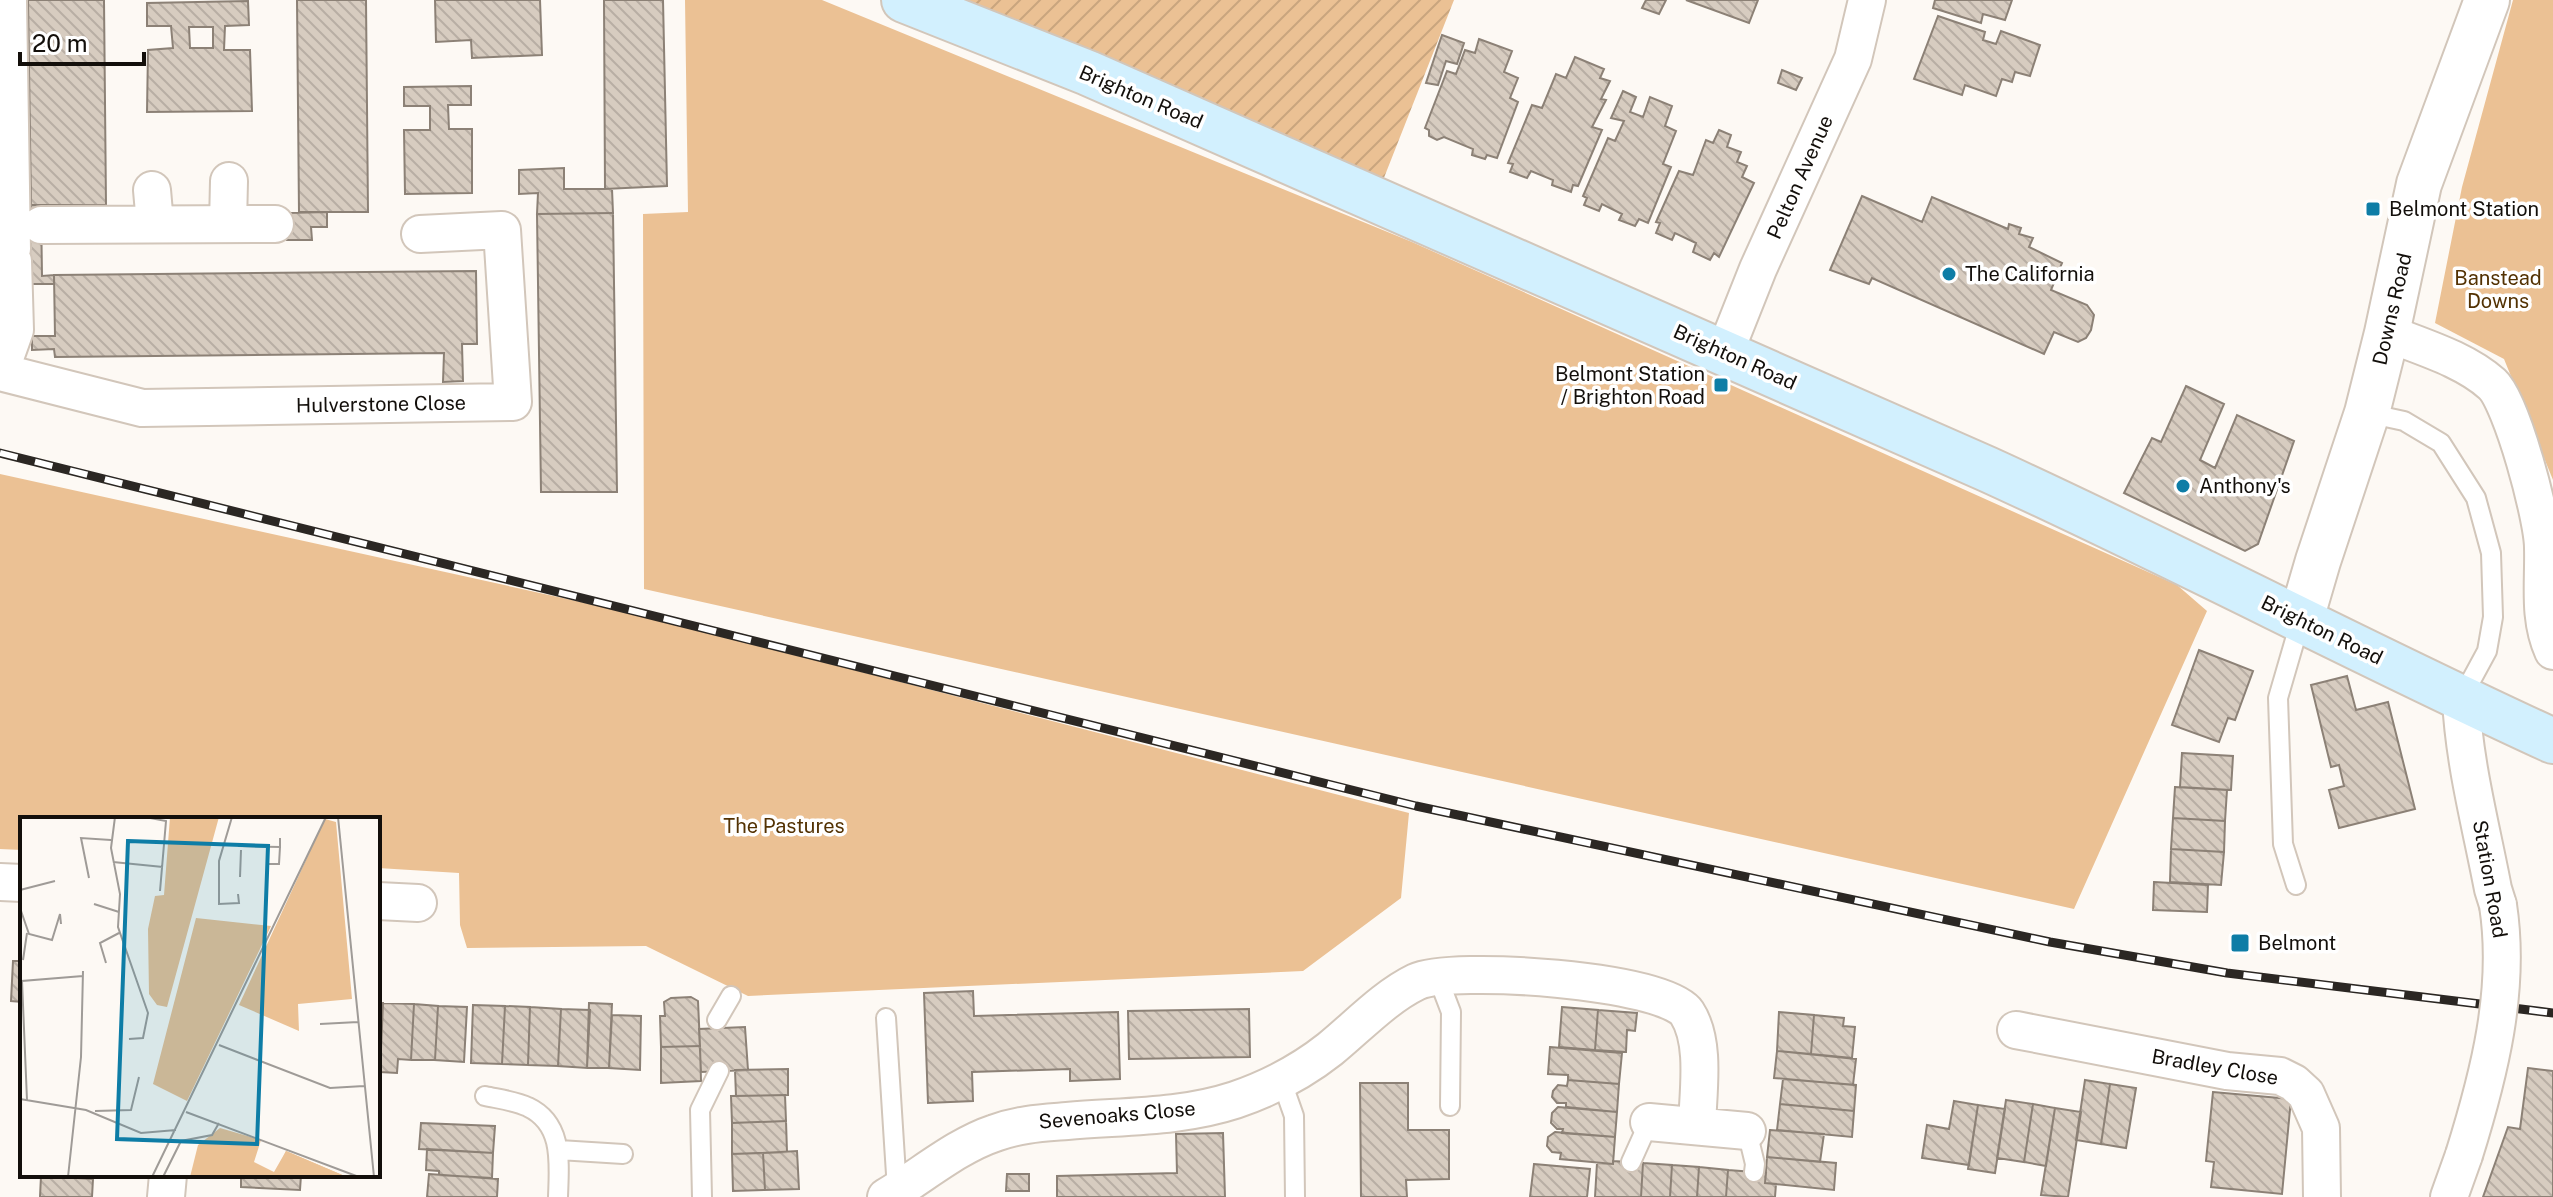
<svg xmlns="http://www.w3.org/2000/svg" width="2553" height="1197" font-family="'Public Sans',sans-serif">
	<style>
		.green { fill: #ebc194 }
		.garden { fill: url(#garden-furrows) }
		.building { fill: url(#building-back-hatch); stroke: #8c8176; stroke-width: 2; fill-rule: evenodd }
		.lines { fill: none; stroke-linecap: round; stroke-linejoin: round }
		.service-casing { stroke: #d2c6ba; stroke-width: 22 }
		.minor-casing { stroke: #d2c6ba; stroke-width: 40 }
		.tertiary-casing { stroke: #d2c6ba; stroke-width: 48 }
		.secondary-casing { stroke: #d2c6ba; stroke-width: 48 }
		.service { stroke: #fff; stroke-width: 18 }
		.minor { stroke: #fff; stroke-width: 36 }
		.tertiary { stroke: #fff; stroke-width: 44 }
		.secondary { stroke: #d2f0fe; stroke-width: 44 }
		.rail-casing { stroke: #2b2723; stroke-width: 9 }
		.rail { stroke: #fff; stroke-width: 6; stroke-dasharray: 18; stroke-linecap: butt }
		.minor-bridge-casing { stroke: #d2c6ba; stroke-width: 40; stroke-linecap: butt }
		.minor-bridge { stroke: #fff; stroke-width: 36 }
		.poi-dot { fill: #0e7da6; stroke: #fff; stroke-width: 3 }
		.labels { text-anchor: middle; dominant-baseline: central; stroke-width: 7; stroke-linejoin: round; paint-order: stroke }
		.street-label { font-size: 20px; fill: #130f0b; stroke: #fff }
		.poi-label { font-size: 20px; fill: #130f0b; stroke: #fff; text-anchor: start }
		.park-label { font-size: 20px; fill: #533203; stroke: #fff }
		.inset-road { fill: none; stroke: #9f9b97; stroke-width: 2 }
		.view { fill: #0e7da6; fill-opacity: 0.15; stroke: #0e7da6; stroke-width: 4 }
		.inset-edge { fill: none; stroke: #130f0b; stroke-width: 4 }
	</style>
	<defs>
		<pattern id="garden-furrows" width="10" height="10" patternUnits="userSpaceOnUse" patternTransform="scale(2)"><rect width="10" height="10" fill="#ebc194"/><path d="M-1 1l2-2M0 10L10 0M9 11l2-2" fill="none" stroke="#c9a57e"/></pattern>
		<pattern id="building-back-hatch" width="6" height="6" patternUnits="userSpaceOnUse" patternTransform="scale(2)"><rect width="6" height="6" fill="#d7ccc0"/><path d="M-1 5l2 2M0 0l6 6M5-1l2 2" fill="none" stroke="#b8aea4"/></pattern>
	</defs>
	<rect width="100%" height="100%" fill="#fdf9f4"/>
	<path class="green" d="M 685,0 L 822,0 L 1412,242 L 2177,585 L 2207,611 L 2074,909 L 644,589 L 643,214 L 688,212 Z
		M 2513,0 L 2553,0 L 2553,480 L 2504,359 L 2435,323 L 2462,187 Z
		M 0,474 L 649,617 L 1409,813 L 1401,898 L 1303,971 L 748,996 L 646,946 L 467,948 L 460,925 L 459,873 L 378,868 L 378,819 L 22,819 L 22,850 L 0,849 Z"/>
	<path class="garden" d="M 904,0 L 1454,0 L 1376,198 Z"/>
	<path class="building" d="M 28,0 L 104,0 L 106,205 L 31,205 Z
		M 297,0 L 366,0 L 368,212 L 299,212 Z
		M 435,0 L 540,0 L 542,55 L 472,58 L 471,40 L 436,42 Z
		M 604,0 L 663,0 L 667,186 L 605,189 Z
		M 1646,0 L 1666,0 L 1659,14 L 1642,8 Z
		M 1686,0 L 1758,0 L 1749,23 Z
		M 1935,0 L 2012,0 L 2005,20 L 1983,14 L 1981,23 L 1933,8 Z
		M 248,1 L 249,25 L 225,26 L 224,50 L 250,50 L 252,111 L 147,112 L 148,50 L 173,48 L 171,26 L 147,26 L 147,3 ZM 189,27 L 213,27 L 213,48 L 190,48 Z
		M 1938,16 L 1985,32 L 1983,40 L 1996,44 L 2001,31 L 2040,45 L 2030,76 L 2015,72 L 2012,82 L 2002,79 L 1996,96 L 1965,85 L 1962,95 L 1914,79 Z
		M 1442,35 L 1464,43 L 1457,64 L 1446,61 L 1438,85 L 1426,83 Z
		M 1479,39 L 1512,51 L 1504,72 L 1518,78 L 1510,98 L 1518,102 L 1497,158 L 1487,155 L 1485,159 L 1472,155 L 1473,149 L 1444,137 L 1437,140 L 1429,136 L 1429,130 L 1425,128 L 1447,71 L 1456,74 L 1465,50 L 1475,53 Z
		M 1575,57 L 1604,69 L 1600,78 L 1610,81 L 1601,99 L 1606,100 L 1592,127 L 1602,130 L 1578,186 L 1573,185 L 1571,192 L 1552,185 L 1553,180 L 1531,171 L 1527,178 L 1510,172 L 1513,164 L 1508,163 L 1532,105 L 1542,108 L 1556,74 L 1566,78 Z
		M 1782,70 L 1802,78 L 1796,90 L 1778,83 Z
		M 471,86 L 471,105 L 448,105 L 449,129 L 472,129 L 472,193 L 405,194 L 404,130 L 430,130 L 430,106 L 404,106 L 404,87 Z
		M 1623,91 L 1636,97 L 1630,112 L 1643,117 L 1650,97 L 1672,106 L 1665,126 L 1676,131 L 1663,164 L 1671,167 L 1648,223 L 1639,219 L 1635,226 L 1619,220 L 1622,214 L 1602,204 L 1599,211 L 1584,205 L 1587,198 L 1583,196 L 1608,138 L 1615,141 L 1624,121 L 1611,118 Z
		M 1719,130 L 1731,135 L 1727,147 L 1741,152 L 1737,162 L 1747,166 L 1742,177 L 1754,183 L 1719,257 L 1714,253 L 1710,260 L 1693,252 L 1696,243 L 1675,233 L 1672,240 L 1656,233 L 1660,223 L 1656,222 L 1679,171 L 1693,175 L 1706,140 L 1713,143 Z
		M 564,168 L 564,189 L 612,189 L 613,213 L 537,214 L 538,193 L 519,194 L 519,170 Z
		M 1862,196 L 1922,222 L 1932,197 L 2008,229 L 2009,224 L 2021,228 L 2019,234 L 2033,238 L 2029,247 L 2062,263 L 2051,290 L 2087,305 L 2094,315 L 2091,330 L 2086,338 L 2078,342 L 2054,332 L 2044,354 L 1872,278 L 1869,284 L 1830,270 Z
		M 31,205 L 41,206 L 42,276 L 54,275 L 54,284 L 31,284 L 31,261 L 0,261 L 0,249 L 31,249 Z
		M 327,212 L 327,227 L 311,227 L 312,240 L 287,240 L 287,213 Z
		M 613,213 L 617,492 L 541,492 L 537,214 Z
		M 476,271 L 477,344 L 462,344 L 463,381 L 443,382 L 444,353 L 55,357 L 54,349 L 32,350 L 32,336 L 55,336 L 54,275 Z
		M 2186,386 L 2224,404 L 2200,460 L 2215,468 L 2237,415 L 2294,441 L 2258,544 L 2245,551 L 2124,493 L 2152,438 L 2161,442 Z
		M 2199,650 L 2253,671 L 2235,720 L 2228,718 L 2219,742 L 2172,725 Z
		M 2347,676 L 2356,710 L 2388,702 L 2415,809 L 2339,828 L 2329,790 L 2344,786 L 2339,765 L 2331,767 L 2311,685 Z
		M 2182,753 L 2233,756 L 2231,790 L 2180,787 Z
		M 2175,787 L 2227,790 L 2225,821 L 2173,818 Z
		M 2173,818 L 2225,821 L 2224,852 L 2171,849 Z
		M 2171,849 L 2224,852 L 2221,885 L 2170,882 Z
		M 2154,882 L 2208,885 L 2207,912 L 2153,910 Z
		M 13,961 L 22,961 L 22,1002 L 11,1001 Z
		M 973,991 L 974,1016 L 1118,1012 L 1120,1079 L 1070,1081 L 1070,1069 L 972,1072 L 973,1101 L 928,1103 L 924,993 Z
		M 691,997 L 698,1001 L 700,1046 L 661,1047 L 660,1016 L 665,1016 L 664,1002 L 671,998 Z
		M 378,1003 L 383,1003 L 380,1072 L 378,1072 Z
		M 383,1003 L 414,1004 L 411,1060 L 398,1059 L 397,1073 L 380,1072 Z
		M 589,1003 L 612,1004 L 609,1068 L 587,1068 Z
		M 414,1004 L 438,1006 L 435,1060 L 411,1060 Z
		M 473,1005 L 505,1006 L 502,1064 L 471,1063 Z
		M 438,1006 L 467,1007 L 464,1062 L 435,1060 Z
		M 505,1006 L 530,1007 L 528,1065 L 502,1064 Z
		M 530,1007 L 561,1009 L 558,1066 L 528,1065 Z
		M 1562,1007 L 1598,1010 L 1595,1050 L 1559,1047 Z
		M 561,1009 L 590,1010 L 587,1068 L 558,1066 Z
		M 1249,1009 L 1250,1057 L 1129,1059 L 1128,1011 Z
		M 1598,1010 L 1637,1013 L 1635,1031 L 1627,1030 L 1626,1052 L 1595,1050 Z
		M 1779,1012 L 1814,1015 L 1811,1054 L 1777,1051 Z
		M 612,1015 L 641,1016 L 640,1070 L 609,1068 Z
		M 1814,1015 L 1844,1018 L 1843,1026 L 1855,1027 L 1852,1058 L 1811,1054 Z
		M 745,1027 L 748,1070 L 701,1072 L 699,1029 Z
		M 700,1046 L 701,1081 L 661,1083 L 661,1047 Z
		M 1550,1047 L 1622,1053 L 1619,1084 L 1568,1080 L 1568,1075 L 1548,1074 Z
		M 1777,1051 L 1856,1059 L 1853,1085 L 1774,1078 Z
		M 2528,1068 L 2553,1071 L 2553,1197 L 2483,1197 L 2508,1127 L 2520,1129 Z
		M 788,1069 L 788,1095 L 736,1096 L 735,1070 Z
		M 1783,1079 L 1856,1085 L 1854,1111 L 1780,1104 Z
		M 1568,1080 L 1619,1084 L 1617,1112 L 1566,1107 L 1566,1103 L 1557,1103 L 1552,1097 L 1553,1091 L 1558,1085 L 1567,1086 Z
		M 2085,1080 L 2110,1084 L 2101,1144 L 2076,1140 Z
		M 1360,1083 L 1408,1083 L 1408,1130 L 1449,1130 L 1449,1179 L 1406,1180 L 1407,1197 L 1361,1197 Z
		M 2110,1084 L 2136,1088 L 2126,1148 L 2101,1144 Z
		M 2213,1092 L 2291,1099 L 2282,1194 L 2211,1187 L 2214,1162 L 2206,1161 Z
		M 785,1095 L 786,1121 L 732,1123 L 731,1096 Z
		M 2006,1100 L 2033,1104 L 2024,1162 L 1997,1158 Z
		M 1954,1101 L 1978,1105 L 1969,1165 L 1922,1158 L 1927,1125 L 1949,1129 Z
		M 1780,1104 L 1854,1111 L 1852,1137 L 1777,1130 Z
		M 2033,1104 L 2055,1108 L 2046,1166 L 2024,1162 Z
		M 1978,1105 L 2005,1109 L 1995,1173 L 1968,1169 Z
		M 1558,1107 L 1617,1112 L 1615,1137 L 1562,1133 L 1563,1129 L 1557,1129 L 1551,1123 L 1552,1113 Z
		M 2055,1108 L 2081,1112 L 2068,1197 L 2041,1195 Z
		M 786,1121 L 787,1152 L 732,1154 L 732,1123 Z
		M 421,1123 L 495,1126 L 493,1153 L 419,1149 Z
		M 1770,1130 L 1824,1134 L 1820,1162 L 1767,1157 Z
		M 1555,1132 L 1615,1137 L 1613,1164 L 1560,1159 L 1561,1153 L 1552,1152 L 1547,1146 L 1548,1137 Z
		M 1223,1133 L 1225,1197 L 1057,1197 L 1057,1176 L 1177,1173 L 1176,1134 Z
		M 427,1149 L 493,1153 L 492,1178 L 439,1175 L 439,1171 L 426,1170 Z
		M 797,1151 L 799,1189 L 765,1190 L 763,1153 Z
		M 763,1153 L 765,1190 L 733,1191 L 732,1154 Z
		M 1767,1157 L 1836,1163 L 1834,1190 L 1765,1183 Z
		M 1613,1161 L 1643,1163 L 1641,1197 L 1595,1197 L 1597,1163 L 1613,1164 Z
		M 1643,1163 L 1672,1165 L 1670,1197 L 1641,1197 Z
		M 1534,1164 L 1590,1169 L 1587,1197 L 1530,1197 Z
		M 1672,1165 L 1699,1167 L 1697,1197 L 1670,1197 Z
		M 1699,1167 L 1728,1170 L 1726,1197 L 1697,1197 Z
		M 1728,1170 L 1766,1173 L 1765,1183 L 1776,1184 L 1775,1197 L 1726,1197 Z
		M 429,1174 L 498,1179 L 497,1197 L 427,1197 Z
		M 1007,1174 L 1029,1174 L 1029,1191 L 1006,1191 Z
		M 241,1175 L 301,1175 L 300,1190 L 241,1187 Z
		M 41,1176 L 93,1179 L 92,1197 L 40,1197 Z"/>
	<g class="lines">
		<defs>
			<path id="service" d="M 2367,413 L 2404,421 L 2441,443 L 2476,498 L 2491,553 L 2493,617 L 2487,651 L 2461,699
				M 2296,885 L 2283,844 L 2278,698 L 2301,619
				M 1438,978 L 1451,1012 L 1450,1106
				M 886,1018 L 897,1190
				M 717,1020 L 731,996
				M 1282,1082 L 1294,1116 L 1295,1197
				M 485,1096 C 499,1099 516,1101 528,1107 C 564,1124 559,1164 558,1197
				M 1747,1131 L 1755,1164 L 1754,1172
				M 559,1150 L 623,1154
				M 1631,1162 L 1649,1122
				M 702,1197 L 700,1110 L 719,1071"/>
			<path id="minor" d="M 8,0 L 12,249
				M 152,190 L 155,224
				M 228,224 L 229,181
				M 41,225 L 275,224
				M 2387,333 C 2422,347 2464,359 2492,384 C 2512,402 2543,519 2543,548 C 2544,583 2538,618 2553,651
				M 1725,352 L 1758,269 L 1853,59 L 1867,0
				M 0,372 L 142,408 L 513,402 L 502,230 L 420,234
				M 0,372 L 15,330 L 13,261
				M 2461,699 C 2464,763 2481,826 2493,889 L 2498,905
				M 0,882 L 22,883
				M 378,901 L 418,903
				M 2016,1030 L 2227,1071 L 2280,1076 L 2294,1083 L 2306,1094 L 2321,1128 L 2322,1197
				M 1649,1122 L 1747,1131
				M 166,1197 L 168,1175
				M 886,1197 C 922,1176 956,1146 995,1133 C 1019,1124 1043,1123 1067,1121 C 1123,1116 1180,1118 1235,1100 C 1270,1088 1301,1072 1330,1049 C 1357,1027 1385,997 1416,982 C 1452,965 1665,980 1687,1013 C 1706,1042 1698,1092 1697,1126
				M 2449,1197 L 2464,1155"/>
			<path id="tertiary" d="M 2301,619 L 2318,561 L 2367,413 L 2387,333 L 2419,184 L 2487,0"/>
			<path id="secondary" d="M 904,0 L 1088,73 L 1987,469 C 2178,556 2363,654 2553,741"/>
		</defs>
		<use href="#service" class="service-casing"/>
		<use href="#minor" class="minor-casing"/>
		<use href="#tertiary" class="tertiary-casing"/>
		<use href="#secondary" class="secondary-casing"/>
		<use href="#service" class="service"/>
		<use href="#minor" class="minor"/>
		<use href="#tertiary" class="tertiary"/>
		<use href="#secondary" class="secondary"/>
		<defs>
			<path id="rail" d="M 0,453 L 1416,806 L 2050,942 L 2227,973 L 2553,1013"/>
		</defs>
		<use href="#rail" class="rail-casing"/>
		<use href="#rail" class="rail"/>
		<defs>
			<path id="minor-bridge" d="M 2464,1155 C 2489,1075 2511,990 2498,905"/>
		</defs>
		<use href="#minor-bridge" class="minor-bridge-casing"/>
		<use href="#minor-bridge" class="minor-bridge"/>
	</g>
	<g class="poi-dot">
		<rect x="2365" y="201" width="16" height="16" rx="4"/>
		<circle cx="1949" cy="274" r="8"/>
		<rect x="1713" y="377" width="16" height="16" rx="4"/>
		<circle cx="2183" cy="486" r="8"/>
		<rect x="2230" y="933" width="20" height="20" rx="4"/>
	</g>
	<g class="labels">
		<g class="street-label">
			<text transform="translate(1141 97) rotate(23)">Brighton Road</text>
			<text transform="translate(1800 177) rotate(-66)">Pelton Avenue</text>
			<text transform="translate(2392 309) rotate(-77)">Downs Road</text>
			<text transform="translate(1735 357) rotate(24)">Brighton Road</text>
			<text transform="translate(381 404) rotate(-1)">Hulverstone Close</text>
			<text transform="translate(2322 630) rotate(26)">Brighton Road</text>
			<text transform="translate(2490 879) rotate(80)">Station Road</text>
			<text transform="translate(2215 1067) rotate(10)">Bradley Close</text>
			<text transform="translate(1117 1115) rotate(-5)">Sevenoaks Close</text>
		</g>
		<g class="poi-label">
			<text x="2389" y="209">Belmont Station</text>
			<text x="1965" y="274">The California</text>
			<text x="1705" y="374" text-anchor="end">Belmont Station<tspan x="1705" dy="23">/ Brighton Road</tspan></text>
			<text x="2199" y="486">Anthony's</text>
			<text x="2258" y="943">Belmont</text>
		</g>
		<g class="park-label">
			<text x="2498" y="278">Banstead<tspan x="2498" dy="23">Downs</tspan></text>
			<text x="784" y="826">The Pastures</text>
		</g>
	</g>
	<g transform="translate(20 817)">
		<rect width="360" height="360" fill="#fdf9f4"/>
		<path d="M 150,0 L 199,0 L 147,190 L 137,188 L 129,177 L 128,112 L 135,79 L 144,78 ZM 176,101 L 251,109 L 167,284 L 133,267 ZM 200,311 L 241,323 L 234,345 L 254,355 L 266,334 L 327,360 L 170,360 L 178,328 Z" fill="#ebc194"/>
		<path d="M 266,334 L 327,360 L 254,360 Z" fill="#ebc194"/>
		<path d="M 305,2 L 316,5 L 332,182 L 278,187 L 279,214 L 219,188 Z" fill="#ebc194"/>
		<path class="inset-road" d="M 95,0 L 91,31 L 100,77 L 98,110 L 128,196 L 123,221 L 109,222M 125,0 L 146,4 L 140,74M 212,0 L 199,44 L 199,87 L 219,86 L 218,77M 318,0 L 354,360M 218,29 L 260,30 L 260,21M 93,45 L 143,50M 249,47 L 259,47 L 260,30M 220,60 L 221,33M 69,61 L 61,21 L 91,23M 0,73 L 35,64M 74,87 L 99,95M 0,91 L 9,117 L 32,123 L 40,97 L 41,107M 3,143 L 7,116M 86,146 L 80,126 L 99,116M 300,207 L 338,205M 199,228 L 310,271 L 344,269M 0,282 L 66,293 L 121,316 L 156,313M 7,283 L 2,164 L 63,159M 75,294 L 111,293 L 119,260M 166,295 L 339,360M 48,360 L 61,240 L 63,154M 132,360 L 306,0M 143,360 L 161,324 L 192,318 L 199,306"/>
		<path class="view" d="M 108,24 L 248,29 L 237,327 L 97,322 Z"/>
		<rect width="360" height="360" class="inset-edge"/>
	</g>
	<path d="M20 52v12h124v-12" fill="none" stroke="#130f0b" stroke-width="4"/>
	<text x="32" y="52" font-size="24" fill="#130f0b" stroke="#ffffff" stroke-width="6" paint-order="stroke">20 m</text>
</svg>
